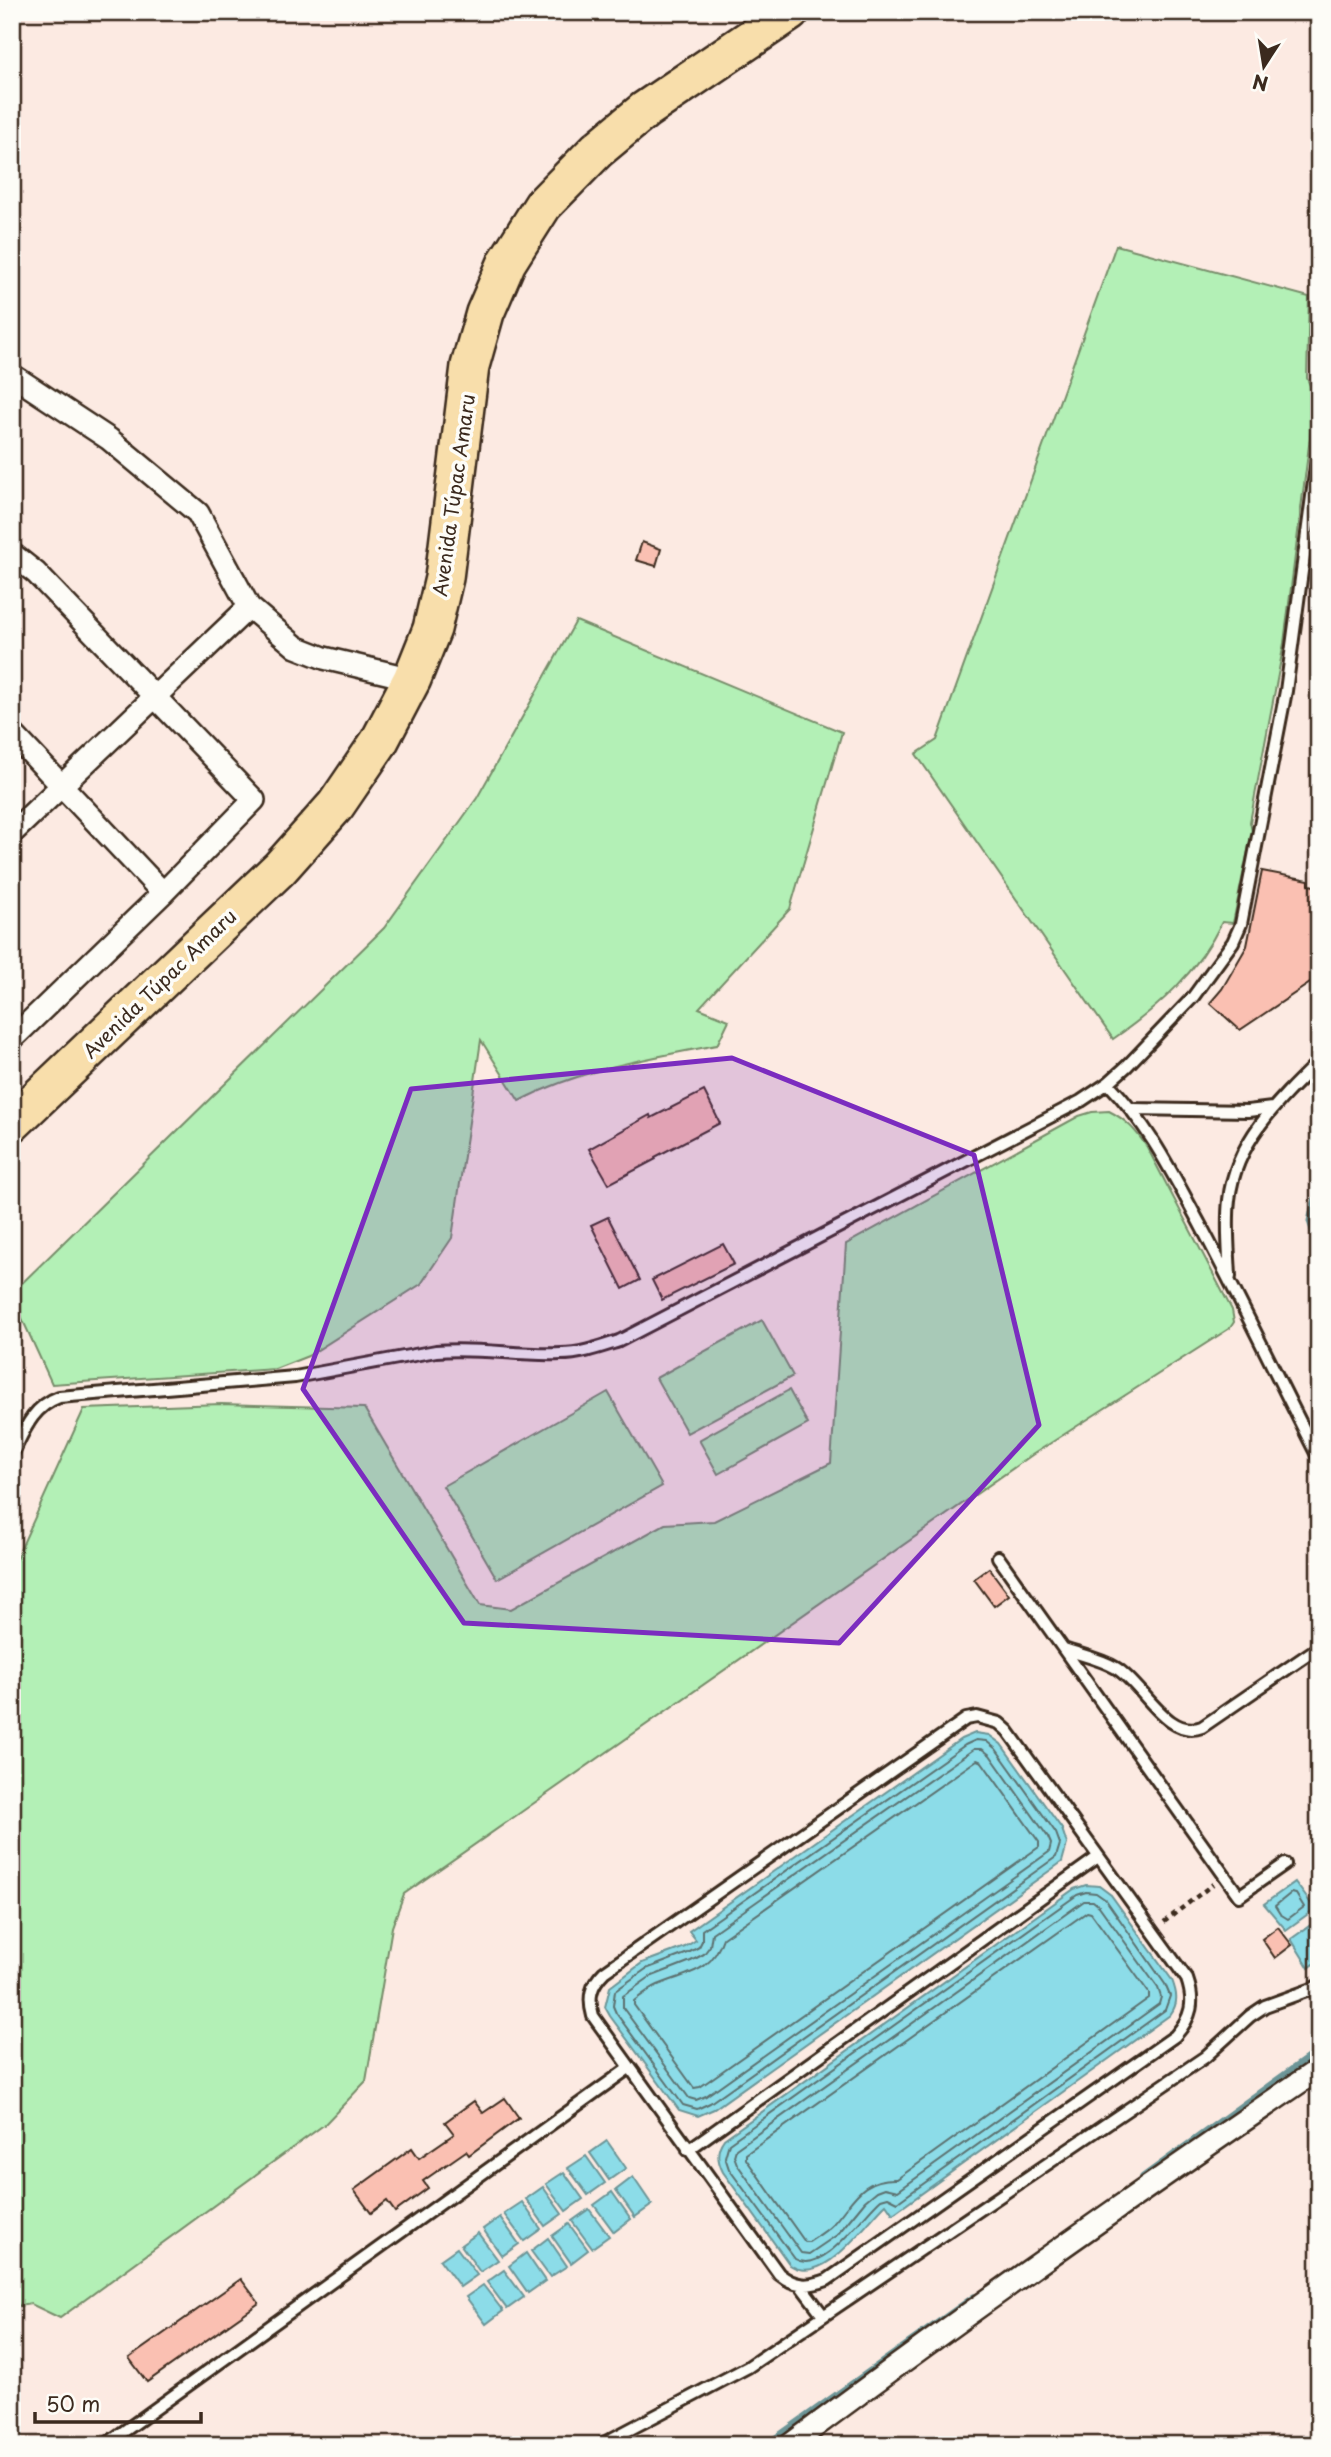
<svg xmlns="http://www.w3.org/2000/svg" width="1331" height="2457" font-family="'Playpen Sans',sans-serif">
	<style>
		.green { fill: #b3f0b6; stroke: #778d6a; stroke-width: 2 }
		.water { fill: #8cdce8; stroke: #6c9597; stroke-width: 2 }
		.lines { fill: none; stroke-linecap: round; stroke-linejoin: round }
		.shore { stroke: #5b716f; stroke-width: 2 }
		.stream { stroke: #6c9597; stroke-width: 7 }
		.building { fill: #fac0b2; stroke: #3b2a1e; stroke-width: 2 }
		.lane-casing { stroke: #3b2a1e; stroke-width: 16 }
		.street-casing { stroke: #3b2a1e; stroke-width: 26 }
		.highway-casing { stroke: #3b2a1e; stroke-width: 42 }
		.path { stroke: #3b2a1e; stroke-width: 4.5; stroke-dasharray: 5 5; stroke-linecap: butt }
		.lane { stroke: #fdfcf7; stroke-width: 10 }
		.street { stroke: #fdfcf7; stroke-width: 21 }
		.highway { stroke: #f8deab; stroke-width: 37 }
		.marked { fill: #7b2cbf; fill-opacity: 0.2; stroke: #7b2cbf; stroke-width: 5; stroke-linejoin: round }
		.labels { text-anchor: middle; dominant-baseline: central; stroke-width: 7; stroke-linejoin: round; paint-order: stroke }
		.street-label { font-size: 19px; fill: #3b2a1e; stroke: #fdfcf7 }
	</style>
	<rect width="100%" height="100%" fill="#fceae2"/>
	<filter id="ink" filterUnits="userSpaceOnUse"><feTurbulence type="fractalNoise" baseFrequency=".0143" numOctaves="2"/><feDisplacementMap in="SourceGraphic" scale="14" xChannelSelector="R" yChannelSelector="G"/><feConvolveMatrix kernelMatrix="1 2 1 2 8 2 1 2 1" color-interpolation-filters="sRGB"/></filter>
	<g filter="url(#ink)">
		<path class="green" d="M 1116,245 L 1309,297 L 1307,378 L 1315,398 L 1284,643 L 1250,822 L 1252,831 L 1233,923 L 1222,922 C 1198,972 1158,1008 1113,1039 L 916,754 L 937,740 Z
			M 576,621 L 842,732 L 790,909 L 699,1008 L 729,1020 L 717,1045 C 649,1058 581,1069 519,1101 L 481,1040 L 452,1238 L 421,1284 L 308,1356 L 275,1369 L 52,1384 L 20,1314 L 12,1313 L 12,1293 L 384,928 L 477,798 Z
			M 1109,1111 C 1127,1120 1136,1131 1147,1147 L 1232,1310 L 1234,1322 L 1230,1328 L 1032,1455 L 404,1894 L 392,1927 L 366,2081 L 325,2124 L 60,2318 L 31,2304 L 19,2306 L 12,2291 L 12,1568 L 84,1409 L 221,1404 L 364,1408 L 480,1605 L 511,1609 L 665,1524 L 714,1521 L 831,1463 L 846,1244 L 1079,1116 L 1092,1112 Z
			M 762,1320 L 793,1376 L 687,1433 L 656,1378 Z
			M 789,1390 L 808,1424 L 718,1474 L 699,1440 Z
			M 608,1392 L 662,1486 L 497,1579 L 443,1486 Z"/>
		<path class="water" d="M 975,1733 L 989,1735 L 1001,1744 L 1062,1829 L 1067,1844 L 1062,1862 L 714,2109 L 698,2116 L 679,2110 L 610,2016 L 605,2007 L 610,1987 L 642,1963 L 685,1947 L 696,1940 L 689,1931 L 961,1739 Z
			M 1295,1882 L 1315,1909 L 1286,1930 L 1264,1904 Z
			M 1086,1885 L 1099,1886 L 1111,1895 L 1172,1980 C 1177,1993 1179,2003 1170,2015 L 893,2214 L 886,2204 C 865,2223 824,2288 790,2265 L 723,2172 C 717,2160 716,2150 724,2139 L 1074,1889 Z
			M 1319,1919 L 1319,1960 L 1309,1968 L 1291,1939 Z
			M 607,2141 L 626,2168 L 609,2180 L 590,2153 Z
			M 586,2156 L 605,2183 L 588,2195 L 568,2168 Z
			M 564,2172 L 583,2199 L 566,2211 L 546,2184 Z
			M 633,2177 L 652,2205 L 635,2217 L 616,2190 Z
			M 543,2187 L 562,2214 L 545,2226 L 526,2199 Z
			M 612,2192 L 631,2219 L 614,2232 L 594,2205 Z
			M 522,2202 L 541,2229 L 524,2241 L 504,2214 Z
			M 589,2209 L 609,2236 L 592,2248 L 572,2221 Z
			M 500,2217 L 519,2244 L 502,2256 L 483,2229 Z
			M 569,2224 L 588,2250 L 571,2263 L 552,2236 Z
			M 478,2233 L 498,2260 L 480,2272 L 461,2245 Z
			M 548,2238 L 567,2266 L 550,2277 L 531,2251 Z
			M 457,2248 L 477,2275 L 460,2287 L 440,2260 Z
			M 526,2253 L 545,2281 L 528,2293 L 509,2266 Z
			M 504,2270 L 524,2297 L 507,2309 L 487,2282 Z
			M 483,2285 L 503,2311 L 486,2324 L 466,2297 Z"/>
		<g class="lines">
			<path class="shore" d="M 976,1740 L 986,1741 L 996,1749 L 1056,1833 L 1060,1844 L 1056,1857 L 710,2103 L 697,2109 L 683,2105 L 616,2013 L 613,2006 L 615,1991 L 646,1969 L 688,1953 L 699,1947 L 702,1941 L 702,1930 L 965,1745 Z
				M 974,1749 L 982,1749 L 990,1755 L 1048,1837 L 1051,1844 L 1049,1852 L 706,2096 L 696,2100 L 689,2098 L 623,2008 L 623,1996 L 650,1977 L 691,1961 L 704,1954 L 710,1946 L 712,1933 Z
				M 977,1760 L 982,1762 L 1039,1842 L 1039,1847 L 700,2087 L 694,2088 L 634,2005 L 634,2001 C 642,1995 649,1989 658,1985 C 688,1972 711,1974 723,1938 Z
				M 1086,1892 L 1096,1893 L 1106,1900 L 1165,1984 L 1170,1996 L 1165,2010 L 898,2202 L 888,2197 L 881,2199 C 862,2215 823,2276 795,2259 L 729,2169 L 725,2157 L 729,2143 L 1077,1895 Z
				M 1291,1893 L 1296,1894 L 1304,1907 L 1288,1919 L 1280,1914 L 1275,1906 Z
				M 1084,1901 L 1093,1901 L 1099,1906 L 1158,1988 L 1161,1997 L 1159,2004 L 898,2191 L 885,2188 L 877,2191 L 865,2201 L 837,2235 L 809,2254 L 801,2253 L 737,2164 L 734,2156 L 736,2149 Z
				M 1087,1912 L 1091,1913 L 1149,1993 L 1149,1998 L 897,2179 C 860,2178 854,2201 832,2225 C 825,2232 816,2237 809,2242 L 805,2242 L 746,2159 L 746,2154 Z"/>
			<path class="stream" d="M 1319,1197 L 1316,1198 L 1310,1221 L 1319,1247
				M 1143,2177 L 1319,2050
				M 766,2445 L 974,2297"/>
		</g>
		<path class="building" d="M 642,542 L 661,549 L 656,566 L 636,560 Z
			M 1262,871 L 1309,880 L 1309,885 L 1319,887 L 1319,977 L 1240,1030 L 1210,1003 L 1222,989 L 1247,946 Z
			M 704,1091 L 720,1123 L 655,1157 L 656,1159 L 609,1184 L 589,1149 L 650,1115 L 651,1118 Z
			M 608,1217 L 640,1280 L 623,1289 L 591,1225 Z
			M 723,1244 L 734,1264 L 662,1300 L 652,1280 Z
			M 989,1568 L 1009,1595 L 994,1606 L 974,1579 Z
			M 1278,1927 L 1292,1945 L 1275,1958 L 1262,1939 Z
			M 505,2098 L 519,2118 L 469,2155 L 466,2151 L 423,2181 L 428,2188 L 395,2212 L 387,2201 L 371,2213 L 354,2190 L 412,2148 L 419,2158 L 454,2134 L 445,2122 L 474,2101 L 483,2113 Z
			M 241,2279 L 259,2303 L 147,2382 L 129,2358 Z"/>
		<g class="lines">
			<defs>
				<path id="lane" d="M 1108,1083 C 1150,1127 1172,1173 1201,1226 C 1242,1303 1279,1381 1319,1459
					M 1133,1109 L 1248,1111 L 1272,1108
					M 1230,1277 C 1229,1251 1226,1226 1229,1200 C 1235,1142 1279,1100 1319,1061
					M 12,1455 C 24,1431 32,1407 59,1397 L 295,1377 L 436,1351 C 478,1347 519,1356 561,1354 C 581,1354 600,1347 619,1341 L 1081,1101 L 1108,1083 L 1127,1066 L 1193,997 L 1233,942 L 1241,924 L 1286,691 L 1319,444
					M 998,1557 L 1239,1896 L 1285,1864
					M 1064,1649 C 1081,1655 1101,1659 1116,1668 C 1143,1684 1167,1740 1202,1727 L 1319,1647
					M 977,1717 L 999,1723 L 1008,1731 L 1187,1979 C 1195,2002 1192,2017 1175,2036 L 827,2280 C 808,2287 795,2287 779,2274 L 593,2016 C 588,1998 590,1986 604,1972 L 966,1719 Z
					M 688,2150 L 1098,1857
					M 801,2286 L 823,2315
					M 105,2445 L 629,2068
					M 600,2445 L 748,2367 L 1205,2057 L 1250,2016 L 1265,2006 L 1312,1989 L 1319,1985"/>
				<path id="street" d="M 12,375 L 109,439 L 198,513 L 249,607 L 296,647 L 324,658 L 412,679
					M 12,554 L 36,573 L 254,800 L 163,893 L 12,1039
					M 12,733 L 163,893
					M 12,833 L 249,607
					M 790,2445 C 963,2315 1140,2191 1319,2069"/>
				<path id="highway" d="M 12,1123 L 280,868 L 336,805 L 379,742 L 412,679 L 432,629 L 444,578 L 470,366 L 485,313 L 507,262 L 543,205 L 597,150 L 645,110 L 790,12"/>
			</defs>
			<use href="#lane" class="lane-casing"/>
			<use href="#street" class="street-casing"/>
			<use href="#highway" class="highway-casing"/>
			<path class="path" d="M 1164,1922 L 1213,1884"/>
			<use href="#lane" class="lane"/>
			<use href="#street" class="street"/>
			<use href="#highway" class="highway"/>
		</g>
	</g>
	<path class="marked" d="M 732,1058 L 974,1155 L 1039,1425 L 839,1643 L 464,1623 L 303,1389 L 411,1089 Z"/>
	<g class="labels">
		<g class="street-label">
			<text transform="translate(453 495) rotate(-82)">Avenida Túpac Amaru</text>
			<text transform="translate(159 983) rotate(-44)">Avenida Túpac Amaru</text>
		</g>
	</g>
	<rect width="1331" height="2457" fill="none" stroke="#fdfcf7" stroke-width="42"/>
	<rect x="21" y="21" width="1289" height="2415" fill="none" stroke="#3b2a1e" stroke-width="2.5" filter="url(#ink)"/>
	<g transform="translate(1264 66) rotate(192)" stroke="#fdfcf7" stroke-width="5" paint-order="stroke">
	<path d="M0-5L12 26L0 18L-12 26Z" fill="#3b2a1e"/>
	<text y="-10" font-size="19" font-weight="bold" text-anchor="middle" fill="#3b2a1e">N</text>
	</g>
	<path d="M35 2412v10h166v-10" fill="none" stroke="#3b2a1e" stroke-width="3.5"/>
	<text x="46" y="2412" font-size="21" fill="#3b2a1e" stroke="#fdfcf7" stroke-width="5" paint-order="stroke">50 m</text>
</svg>
